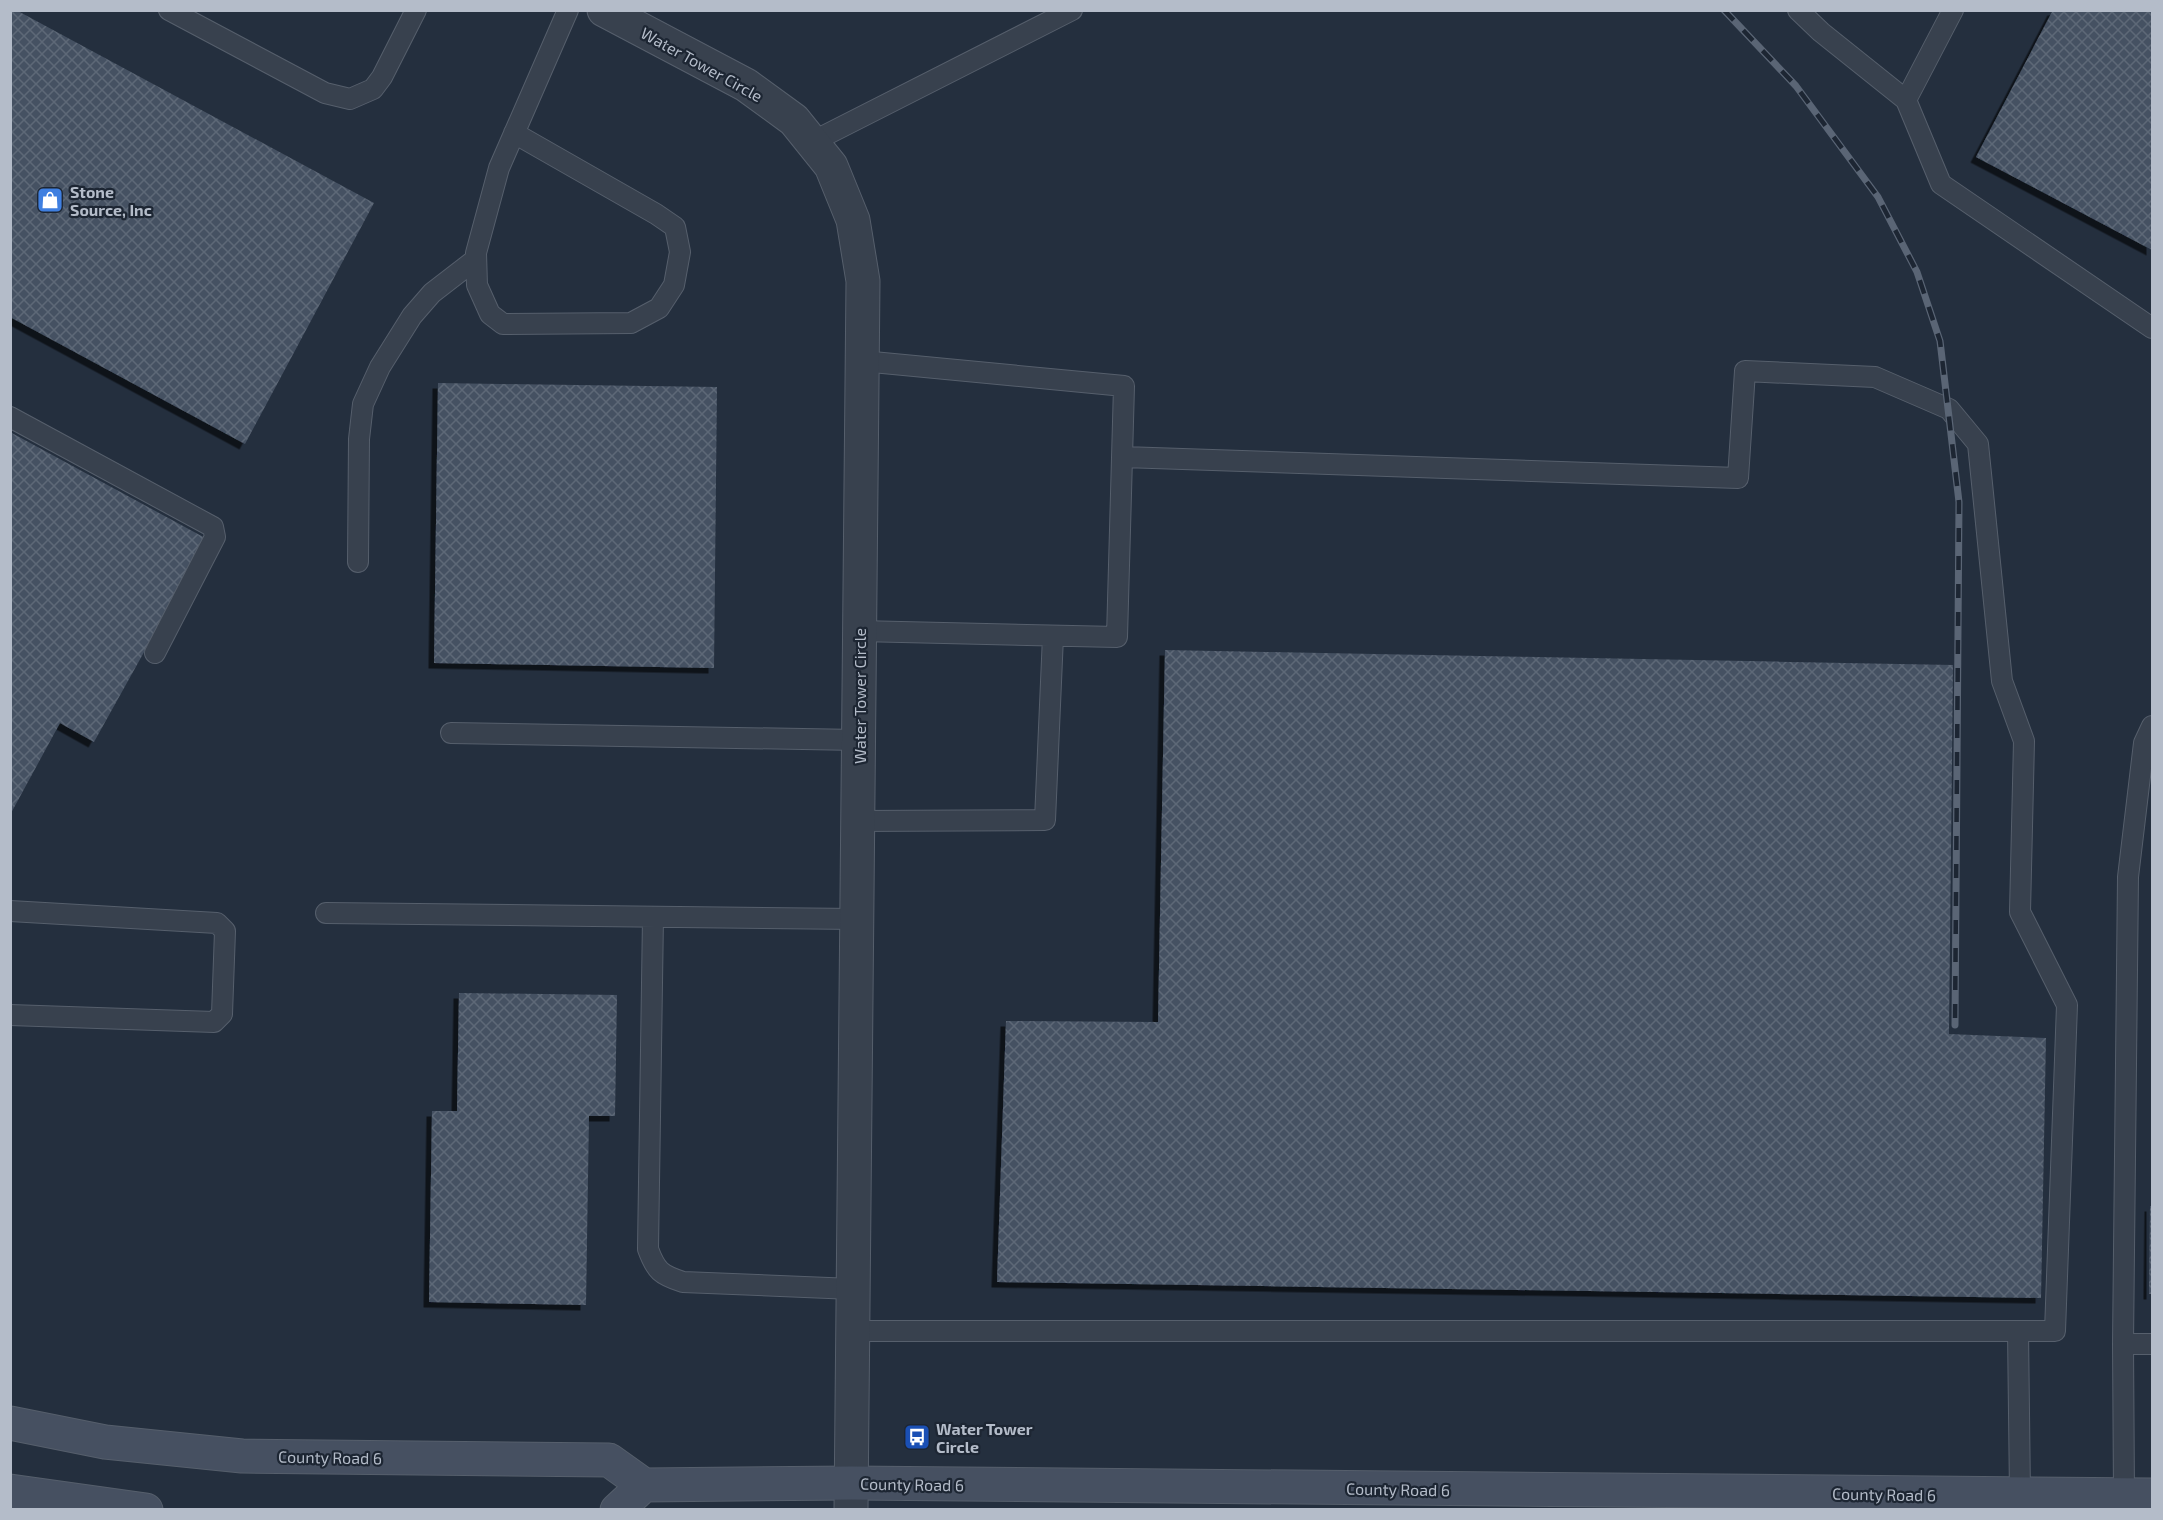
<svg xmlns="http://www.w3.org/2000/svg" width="2163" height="1520" font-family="'Exo 2',sans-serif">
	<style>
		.building { fill: url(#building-cross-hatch); filter: url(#shadow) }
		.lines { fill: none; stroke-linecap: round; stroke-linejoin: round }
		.service-casing { stroke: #565f6c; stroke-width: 22 }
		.minor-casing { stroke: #565f6c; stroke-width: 35 }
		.secondary-casing { stroke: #565f6c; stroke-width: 35 }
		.service { stroke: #38414e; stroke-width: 20 }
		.minor { stroke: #38414e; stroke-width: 33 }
		.secondary { stroke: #465061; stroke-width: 33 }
		.rail-casing { stroke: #5a6575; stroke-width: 7 }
		.rail { stroke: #1d2633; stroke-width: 4.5; stroke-dasharray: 14; stroke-linecap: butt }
		.labels { text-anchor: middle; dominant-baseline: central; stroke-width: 4.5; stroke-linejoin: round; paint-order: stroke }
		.street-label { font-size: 16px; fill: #b4bcc9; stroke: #1d2633 }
		.poi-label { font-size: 16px; font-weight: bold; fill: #b4bcc9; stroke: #1d2633; text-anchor: start }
	</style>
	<defs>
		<pattern id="building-cross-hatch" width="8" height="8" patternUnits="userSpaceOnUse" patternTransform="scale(1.5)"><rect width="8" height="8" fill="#455162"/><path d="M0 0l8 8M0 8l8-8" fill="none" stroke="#5d6877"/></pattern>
		<filter id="shadow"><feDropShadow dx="-5.5" dy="5.5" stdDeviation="0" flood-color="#0009"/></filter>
	</defs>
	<rect width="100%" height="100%" fill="#242f3e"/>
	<path class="building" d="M 10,10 L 16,10 L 374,203 L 245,444 L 10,317 Z
		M 2053,10 L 2152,10 L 2152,250 L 1976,157 Z
		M 438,383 L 717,387 L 714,668 L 434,663 Z
		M 10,432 L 207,539 L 94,742 L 60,723 L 10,815 Z
		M 1165,650 L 1953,665 L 1949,1034 L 2046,1038 L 2041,1298 L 997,1282 L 1006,1021 L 1158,1022 Z
		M 459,993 L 617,995 L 615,1116 L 589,1116 L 586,1305 L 429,1302 L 432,1111 L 457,1111 Z
		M 2150,1206 L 2152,1206 L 2152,1294 L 2149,1294 Z"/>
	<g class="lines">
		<defs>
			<path id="service" d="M 169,10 L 325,93 L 350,99 L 373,89 L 382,77 L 416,10
				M 1798,10 L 1821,32 L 1906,100 L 1953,10
				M 1906,100 L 1941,184 L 2152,328
				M 514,133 L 656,214 L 675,227 L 680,252 L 674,285 L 659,308 L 631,323 L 503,324 L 490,314 L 477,285 L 476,253 L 499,168 L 568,10
				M 812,142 L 1072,10
				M 10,417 L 213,527 L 215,537 L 155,653
				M 358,562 L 359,439 L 363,404 L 380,367 L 412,316 L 432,293 L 476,259
				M 859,631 L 1117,637 L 1124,386 L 862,361
				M 451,733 L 858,740
				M 858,821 L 1045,820 L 1053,636
				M 10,911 L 217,923 L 225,931 L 222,1014 L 214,1022 L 10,1015
				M 326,913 L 857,919
				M 653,917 L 648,1249 C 656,1271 661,1275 683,1282 L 853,1289
				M 853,1331 L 2055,1331 L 2067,1005 L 2020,912 L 2024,741 L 2002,681 L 1978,444 L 1949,409 L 1875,377 L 1745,371 L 1738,478 L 1123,457
				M 2018,1331 L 2020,1495
				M 2123,1344 L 2152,1344
				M 2124,1496 L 2123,1344 L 2128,877 L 2144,743 L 2152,726"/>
			<path id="minor" d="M 604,10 L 746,85 L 794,120 L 831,166 L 853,220 L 863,281 L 851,1510"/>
			<path id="secondary" d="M 10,1423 L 105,1442 L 242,1456 L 609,1460 L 644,1485 L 852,1483 L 2152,1495
				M 10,1491 L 146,1510
				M 617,1510 L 644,1485"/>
		</defs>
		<use href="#service" class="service-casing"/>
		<use href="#minor" class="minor-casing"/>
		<use href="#secondary" class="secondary-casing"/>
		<use href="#service" class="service"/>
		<use href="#minor" class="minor"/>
		<use href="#secondary" class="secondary"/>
		<defs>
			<path id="rail" d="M 1724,10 L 1796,86 L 1878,197 L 1917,272 L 1940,341 L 1959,502 L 1955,1025"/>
		</defs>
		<use href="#rail" class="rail-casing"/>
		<use href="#rail" class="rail"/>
	</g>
	<defs>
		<symbol id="shop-square" viewBox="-11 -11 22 22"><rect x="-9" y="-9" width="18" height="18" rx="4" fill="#3f7fe0" stroke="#1d2633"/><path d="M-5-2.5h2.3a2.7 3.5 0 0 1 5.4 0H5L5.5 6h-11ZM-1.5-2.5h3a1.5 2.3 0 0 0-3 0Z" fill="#fff"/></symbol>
		<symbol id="bus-square" viewBox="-11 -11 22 22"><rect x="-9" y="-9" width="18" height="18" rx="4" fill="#1a4fb4" stroke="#1d2633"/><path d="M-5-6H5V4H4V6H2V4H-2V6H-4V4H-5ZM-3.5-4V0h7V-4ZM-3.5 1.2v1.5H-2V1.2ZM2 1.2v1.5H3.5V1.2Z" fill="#fff"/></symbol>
	</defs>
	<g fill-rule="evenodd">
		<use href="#shop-square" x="35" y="185" width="30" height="30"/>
		<use href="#bus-square" x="902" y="1422" width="30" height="30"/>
	</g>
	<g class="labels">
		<g class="street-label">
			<text transform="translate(702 64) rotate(29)">Water Tower Circle</text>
			<text transform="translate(859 696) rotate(-90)">Water Tower Circle</text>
			<text transform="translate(330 1457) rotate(1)">County Road 6</text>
			<text transform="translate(912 1484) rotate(1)">County Road 6</text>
			<text transform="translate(1398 1489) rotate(1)">County Road 6</text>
			<text transform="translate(1884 1494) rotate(1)">County Road 6</text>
		</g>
		<g class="poi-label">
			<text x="70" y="191">Stone<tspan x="70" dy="18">Source, Inc</tspan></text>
			<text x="936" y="1428">Water Tower<tspan x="936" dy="18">Circle</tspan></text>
		</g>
	</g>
	<rect width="2163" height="1520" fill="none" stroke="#b4bcc9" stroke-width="24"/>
</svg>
